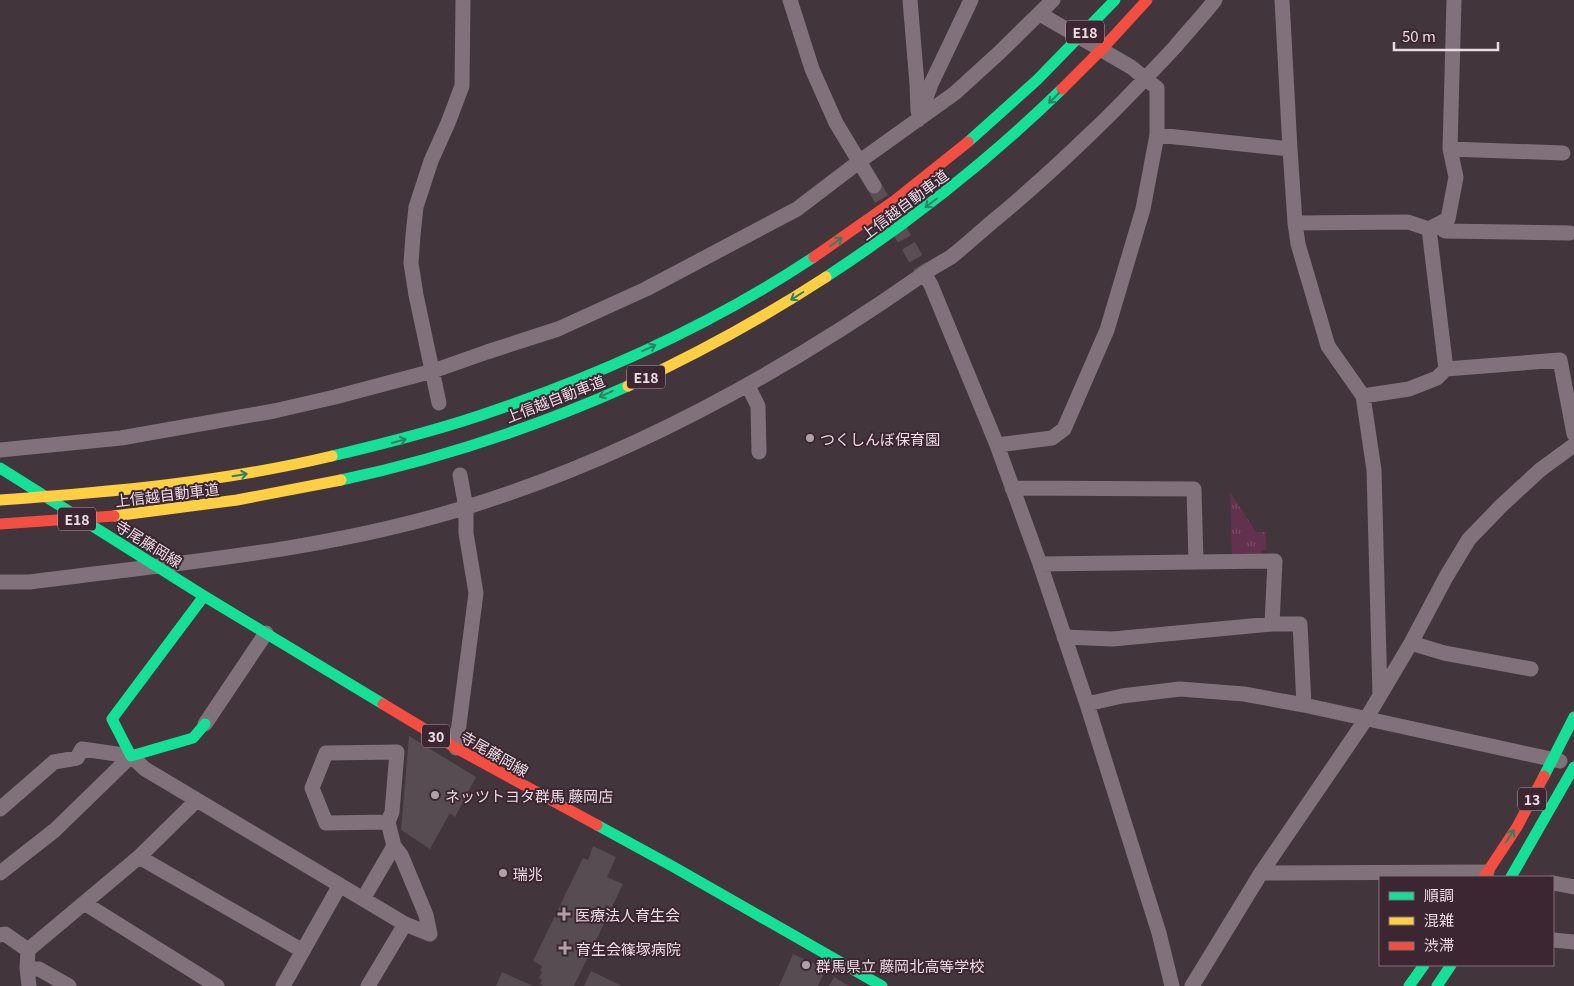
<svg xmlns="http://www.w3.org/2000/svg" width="1574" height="986" font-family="Georgia,'Noto Sans JP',serif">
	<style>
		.park { fill: url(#park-tufts) }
		.building { fill: #574c52 }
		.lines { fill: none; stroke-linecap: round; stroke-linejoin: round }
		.street-tunnel { stroke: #5b4e55; stroke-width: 15; stroke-dasharray: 15 8; stroke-linecap: butt }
		.street { stroke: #81717a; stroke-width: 15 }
		.fast { stroke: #16e098; stroke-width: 11 }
		.slow { stroke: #ffcf43; stroke-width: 11 }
		.jam { stroke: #f24e42; stroke-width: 11 }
		.oneway { stroke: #298365 }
		.poi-dot { fill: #b0a1a9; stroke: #3c2632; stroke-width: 2 }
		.labels { text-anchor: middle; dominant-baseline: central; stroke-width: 4; stroke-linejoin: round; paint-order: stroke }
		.shield { fill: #3c2632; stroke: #b6a5ae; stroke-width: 1 }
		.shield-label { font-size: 14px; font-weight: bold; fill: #ebdbe3 }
		.street-label { font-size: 15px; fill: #ebdbe3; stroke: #3c2632 }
		.poi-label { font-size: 15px; fill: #ebdbe3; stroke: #3c2632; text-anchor: start }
	</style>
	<defs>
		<pattern id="park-tufts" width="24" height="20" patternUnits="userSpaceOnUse" patternTransform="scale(1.25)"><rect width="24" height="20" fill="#62314e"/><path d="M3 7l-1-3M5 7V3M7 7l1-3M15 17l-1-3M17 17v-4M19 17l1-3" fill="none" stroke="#794e67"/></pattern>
	</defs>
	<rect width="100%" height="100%" fill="#42353c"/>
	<path class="park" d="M 1230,492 L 1256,532 L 1266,532 L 1266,550 L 1261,550 L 1261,556 L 1232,557 Z"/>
	<path class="building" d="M 409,736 L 476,777 L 455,817 L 450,813 L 430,849 L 401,830 Z
		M 593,846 L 616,857 L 607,877 L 623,884 L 574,986 L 544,986 L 540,984 L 542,980 L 539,978 L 542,972 L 540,971 L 542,966 L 533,961 L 583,858 L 588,860 Z
		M 793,954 L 825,969 L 818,986 L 779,986 Z
		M 591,971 L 622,986 L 584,986 Z
		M 502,972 L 533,986 L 496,986 Z
		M 834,977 L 849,986 L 829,986 Z"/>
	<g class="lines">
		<path class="street-tunnel" d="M 874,186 L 924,273"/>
		<path class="street" d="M 790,0 L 812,69 L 836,123 L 874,186
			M 910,0 L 917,84 L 918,111
			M 1282,0 L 1290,149 L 1295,223 L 1298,244 L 1328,346 L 1363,396 L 1374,470 L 1380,695
			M 918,120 L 931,84 L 971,0
			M 1157,135 L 1290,149
			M 1450,149 L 1563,153
			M 1295,223 L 1408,222 L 1429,229 L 1448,219 L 1456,177 L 1450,149 L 1454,0
			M 1438,225 L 1445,231 L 1570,233
			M 1429,229 L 1446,369 L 1560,360 L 1574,434
			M 924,273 L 931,285 L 997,445 L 1040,564 L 1087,704 L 1159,933 L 1172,986
			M 748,386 L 758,406 L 759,452
			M 1363,396 L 1409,389 L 1437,378 L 1446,369
			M 439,403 L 416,295 L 411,263 L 413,235 L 416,207 L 431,161 L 448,123 L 462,86 L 463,0
			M 997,445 L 1052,438 L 1064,429 L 1107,330 L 1143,209 L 1157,135 L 1157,88 L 1131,67 L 1040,14
			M 0,450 L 121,438 L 274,411 L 335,397 L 433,371 L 487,352 L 558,329 L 646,289 L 797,209 L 860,161 L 955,93 L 1000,52 L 1053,0
			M 1012,488 L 1194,489 L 1196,561
			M 1040,564 L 1275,561 L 1272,624
			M 0,582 L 30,582 C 176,563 325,551 467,507 C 630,457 782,373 922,275 C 931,268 941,263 951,257 C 965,246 979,233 992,222 C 1026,194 1058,165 1089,135 C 1119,107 1147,77 1175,47 C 1188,31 1202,17 1215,0
			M 1064,637 L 1113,639 L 1272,624 L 1300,624 L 1304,705
			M 1411,643 L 1444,653 L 1531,669
			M 1087,704 L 1122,696 L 1180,689 L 1244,694 L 1304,705 L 1560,761
			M 205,724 L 266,633
			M 456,748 L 476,593 L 466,533 L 466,508 L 460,475
			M 0,809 L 54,762 L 77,758 L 82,749 L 131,756 L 145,769 L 405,924 L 430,934 L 426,915 L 401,855 L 394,846 L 388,822 L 392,812 L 397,752 L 326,753 L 312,788 L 326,823 L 388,822
			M 139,857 L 303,951
			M 0,873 L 55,830 L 131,756
			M 1261,873 L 1487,872
			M 1553,883 L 1574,887
			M 363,899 L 394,846
			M 84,903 L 217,986
			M 0,935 L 5,934 L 28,950
			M 1553,940 L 1574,942
			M 27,968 L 39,969 L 69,986
			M 29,986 L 27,968 L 28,950 L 139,857 L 197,800
			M 283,986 L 340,885
			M 368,986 L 405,924
			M 1192,986 L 1261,873 L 1366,719 L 1411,643 L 1446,577 L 1469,539 L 1502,505 L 1540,470 L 1574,445"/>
		<path class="fast" d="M 968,142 L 1037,80 L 1115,0
			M 826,277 C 910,222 990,159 1062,89
			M 332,456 C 387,443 443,429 496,410 C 607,372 716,322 814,257
			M 0,468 L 204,596 L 383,704
			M 341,480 C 439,459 536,427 628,386
			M 204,596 L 112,719 L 131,756 L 193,738 L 205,724
			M 1544,776 L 1574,717
			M 597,825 L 672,866 L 882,986
			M 1511,877 L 1574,767
			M 1409,986 L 1424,965
			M 1437,986 L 1451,965"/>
		<path class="slow" d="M 628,386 C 697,354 763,318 826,277
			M 0,500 C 112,492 223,482 332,456
			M 114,516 L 237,500 L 341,480"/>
		<path class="jam" d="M 1062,89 L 1103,48 L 1147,0
			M 814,257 L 894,201 L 968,142
			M 0,524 L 114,516
			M 383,704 L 456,748 L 597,825
			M 1484,877 L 1517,827 L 1544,776"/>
	</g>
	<defs><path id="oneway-shaft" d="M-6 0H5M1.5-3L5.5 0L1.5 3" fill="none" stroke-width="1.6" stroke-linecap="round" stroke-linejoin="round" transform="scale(1.25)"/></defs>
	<g class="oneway">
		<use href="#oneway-shaft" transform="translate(1054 98) rotate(135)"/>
		<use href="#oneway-shaft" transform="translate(931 203) rotate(143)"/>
		<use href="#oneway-shaft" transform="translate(836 242) rotate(-35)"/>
		<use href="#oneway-shaft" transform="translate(797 296) rotate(148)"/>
		<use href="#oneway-shaft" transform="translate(649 348) rotate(-25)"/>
		<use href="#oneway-shaft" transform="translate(606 394) rotate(156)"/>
		<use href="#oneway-shaft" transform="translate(399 441) rotate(-15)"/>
		<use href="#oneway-shaft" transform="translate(240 475) rotate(-9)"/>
		<use href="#oneway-shaft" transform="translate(1510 836) rotate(-57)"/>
	</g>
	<g class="poi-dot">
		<circle cx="810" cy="438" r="5"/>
		<circle cx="435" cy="795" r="5"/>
		<circle cx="503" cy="873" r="5"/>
		<path d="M561.5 906.5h5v5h5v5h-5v5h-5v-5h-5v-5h5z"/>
		<path d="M562.5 940.5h5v5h5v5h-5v5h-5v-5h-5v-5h5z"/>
		<circle cx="806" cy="965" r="5"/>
	</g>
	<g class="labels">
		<g class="shield">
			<rect x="1066" y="20.5" width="38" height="23" rx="4"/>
			<rect x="627" y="365.5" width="38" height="23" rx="4"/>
			<rect x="58" y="507.5" width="38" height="23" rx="4"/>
			<rect x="422" y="724.5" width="28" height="23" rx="4"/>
			<rect x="1518" y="787.5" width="28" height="23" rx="4"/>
		</g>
		<g class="shield-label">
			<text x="1085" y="32">E18</text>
			<text x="646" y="377">E18</text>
			<text x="77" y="519">E18</text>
			<text x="436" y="736">30</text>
			<text x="1532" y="799">13</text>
		</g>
		<g class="street-label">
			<text transform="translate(904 204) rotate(-37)">上信越自動車道</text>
			<text transform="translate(555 398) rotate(-21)">上信越自動車道</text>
			<text transform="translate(167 494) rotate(-7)">上信越自動車道</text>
			<text transform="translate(149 543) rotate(32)">寺尾藤岡線</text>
			<text transform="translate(495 753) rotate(30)">寺尾藤岡線</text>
		</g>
		<g class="poi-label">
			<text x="820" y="438">つくしんぼ保育園</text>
			<text x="445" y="795">ネッツトヨタ群馬 藤岡店</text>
			<text x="513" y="873">瑞兆</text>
			<text x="575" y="914">医療法人育生会</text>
			<text x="576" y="948">育生会篠塚病院</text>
			<text x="816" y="965">群馬県立 藤岡北高等学校</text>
		</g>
	</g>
	<rect x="1379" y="876" width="175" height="90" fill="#3c2632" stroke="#826e79"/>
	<rect x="1389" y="892" width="25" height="8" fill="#16e098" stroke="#826e79"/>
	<text x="1424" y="901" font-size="15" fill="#ebdbe3">順調</text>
	<rect x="1389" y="917" width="25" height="8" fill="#ffcf43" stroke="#826e79"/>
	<text x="1424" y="926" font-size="15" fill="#ebdbe3">混雑</text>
	<rect x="1389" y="942" width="25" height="8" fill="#f24e42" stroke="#826e79"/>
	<text x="1424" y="951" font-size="15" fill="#ebdbe3">渋滞</text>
	<path d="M1394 42v8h104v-8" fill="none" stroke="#ebdbe3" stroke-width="2.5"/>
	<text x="1402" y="42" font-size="15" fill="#ebdbe3" stroke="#3c2632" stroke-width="4" paint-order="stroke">50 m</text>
</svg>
